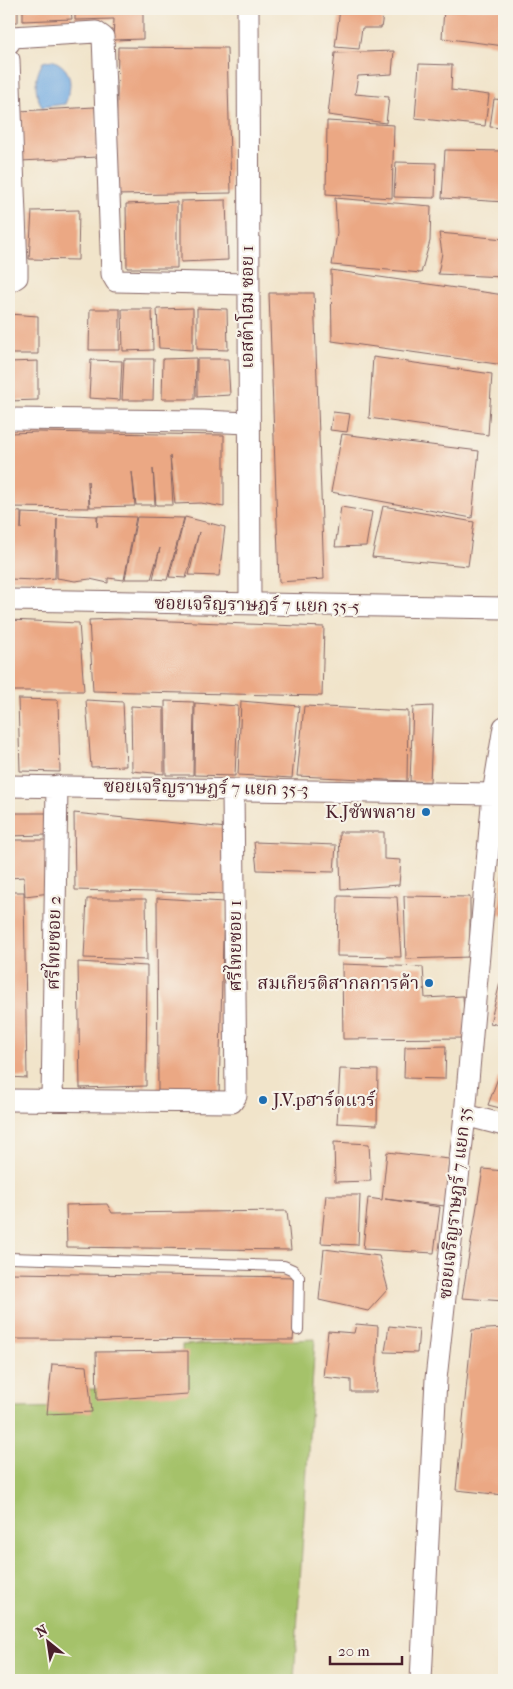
<svg xmlns="http://www.w3.org/2000/svg" width="513" height="1689" font-family="'IM FELL French Canon','Noto Serif Thai',serif">
	<style>
		.green { fill: #a5c26a; stroke: #78704a }
		.water { fill: #73ace2; stroke: #5e6686 }
		.building { fill: #eba884 }
		.lines { fill: none; stroke-linecap: round; stroke-linejoin: round }
		.service-casing { stroke: #846463; stroke-width: 12 }
		.minor-casing { stroke: #846463; stroke-width: 23 }
		.service { stroke: #fff; stroke-width: 10 }
		.minor { stroke: #fff; stroke-width: 21 }
		.poi-dot { fill: #1f6fb2; stroke: #f7f3e8; stroke-width: 2 }
		.labels { text-anchor: middle; dominant-baseline: central; stroke-width: 4.5; stroke-linejoin: round; paint-order: stroke }
		.street-label { font-size: 18px; fill: #4a1f2b; stroke: #f7f3e8 }
		.poi-label { font-size: 18px; fill: #4a1f2b; stroke: #f7f3e8; text-anchor: end }
	</style>
	<rect width="100%" height="100%" fill="#f7f3e8"/>
	<filter id="ink" filterUnits="userSpaceOnUse"><feTurbulence type="fractalNoise" baseFrequency=".02" numOctaves="2"/><feDisplacementMap in="SourceGraphic" scale="10" xChannelSelector="R" yChannelSelector="G"/><feConvolveMatrix kernelMatrix="1 2 1 2 8 2 1 2 1" color-interpolation-filters="sRGB"/></filter>
	<filter id="wash" filterUnits="userSpaceOnUse"><feTurbulence type="fractalNoise" baseFrequency=".0096" numOctaves="4" result="noise"/><feDisplacementMap in="SourceGraphic" scale="20" xChannelSelector="R" yChannelSelector="G"/><feGaussianBlur stdDeviation="1.12" result="paint"/><feColorMatrix in="noise" values="0 0 0 0 0 0 0 0 0 0 0 0 0 0 0 0 0 1.4 0 .05"/><feComposite in="paint" operator="in"/></filter>
	<g filter="url(#wash)">
		<rect width="100%" height="100%" fill="#f1e4ca"/>
		<path class="green" d="M 315,1339 L 294,1680 L 9,1680 L 9,1408 L 85,1407 L 87,1389 L 183,1388 L 182,1345 Z"/>
		<path class="water" d="M 52,60 C 73,68 73,86 65,104 L 42,107 C 34,91 34,78 43,62 Z"/>
		<g id="blocks">
			<path class="building" d="M 9,9 L 18,9 L 18,22 L 9,22 Z
				M 23,9 L 71,9 L 72,19 L 23,21 Z
				M 75,9 L 143,9 L 143,39 L 113,40 L 114,19 L 75,20 Z
				M 340,9 L 384,9 L 381,28 L 362,28 L 359,49 L 335,47 Z
				M 444,9 L 504,9 L 504,46 L 442,38 Z
				M 118,47 L 227,48 L 231,193 L 115,195 Z
				M 394,51 L 392,74 L 358,76 L 355,94 L 389,97 L 386,123 L 328,115 L 335,53 Z
				M 419,64 L 452,65 L 451,90 L 489,95 L 485,126 L 415,118 Z
				M 494,99 L 504,100 L 504,128 L 490,127 Z
				M 95,107 L 98,157 L 21,161 L 19,111 Z
				M 327,121 L 394,125 L 392,198 L 326,194 Z
				M 445,150 L 504,151 L 504,202 L 442,198 Z
				M 396,162 L 436,163 L 435,198 L 394,197 Z
				M 335,198 L 431,206 L 430,241 L 421,273 L 332,265 L 337,233 Z
				M 226,200 L 228,260 L 181,262 L 181,201 Z
				M 177,202 L 177,268 L 127,268 L 126,204 Z
				M 79,210 L 78,260 L 29,259 L 32,211 Z
				M 439,233 L 504,239 L 504,277 L 438,274 L 442,253 Z
				M 331,270 L 504,295 L 504,365 L 332,341 Z
				M 269,293 L 314,293 L 324,579 L 279,582 Z
				M 193,308 L 193,350 L 159,348 L 157,309 Z
				M 197,308 L 227,309 L 228,350 L 197,349 Z
				M 90,309 L 120,309 L 120,350 L 89,350 Z
				M 122,309 L 152,309 L 153,350 L 123,351 Z
				M 9,314 L 38,316 L 38,354 L 9,354 Z
				M 373,357 L 492,374 L 488,435 L 369,418 Z
				M 196,358 L 195,399 L 162,399 L 163,359 Z
				M 124,359 L 154,359 L 153,400 L 122,400 Z
				M 197,359 L 228,359 L 230,395 L 197,397 Z
				M 91,360 L 122,361 L 120,400 L 89,398 Z
				M 38,361 L 38,400 L 9,401 L 9,362 Z
				M 333,412 L 350,414 L 347,432 L 330,430 Z
				M 39,432 L 224,435 L 224,507 L 201,503 L 175,504 L 170,456 L 173,505 L 156,505 L 153,469 L 155,505 L 136,505 L 132,472 L 135,506 L 90,507 L 88,481 L 89,508 L 9,507 L 9,433 Z
				M 342,434 L 479,451 L 472,518 L 331,492 Z
				M 383,506 L 474,522 L 468,566 L 372,557 Z
				M 341,507 L 372,512 L 366,546 L 335,547 Z
				M 9,511 L 21,512 L 21,529 L 22,513 L 97,516 L 97,527 L 98,516 L 136,517 L 124,580 L 108,578 L 108,583 L 90,579 L 75,581 L 57,578 L 57,518 L 55,578 L 36,580 L 9,579 Z
				M 137,517 L 184,518 L 167,580 L 153,579 L 160,548 L 151,579 L 125,579 Z
				M 185,517 L 225,527 L 219,576 L 189,575 L 199,532 L 186,578 L 169,577 Z
				M 120,619 L 324,627 L 322,696 L 93,691 L 89,620 Z
				M 9,620 L 79,623 L 84,691 L 9,691 Z
				M 18,699 L 58,700 L 60,772 L 20,771 Z
				M 86,700 L 123,702 L 126,766 L 91,767 Z
				M 165,701 L 194,702 L 193,775 L 166,775 Z
				M 241,701 L 299,706 L 292,778 L 238,775 Z
				M 195,703 L 238,706 L 235,776 L 194,775 Z
				M 131,706 L 164,708 L 164,774 L 132,771 Z
				M 304,706 L 408,711 L 407,781 L 297,776 Z
				M 433,706 L 430,782 L 410,781 L 413,707 Z
				M 9,813 L 47,813 L 46,835 L 9,836 Z
				M 74,813 L 227,828 L 227,894 L 75,890 Z
				M 339,832 L 384,832 L 384,859 L 401,860 L 399,885 L 341,889 Z
				M 9,840 L 51,840 L 50,893 L 25,896 L 24,877 L 9,878 Z
				M 254,842 L 336,845 L 334,872 L 257,870 Z
				M 503,874 L 504,874 L 504,916 L 498,915 Z
				M 9,892 L 24,892 L 27,1078 L 9,1077 Z
				M 338,896 L 397,897 L 401,957 L 337,956 Z
				M 404,896 L 470,897 L 470,957 L 406,959 Z
				M 157,898 L 224,902 L 219,1094 L 158,1092 Z
				M 87,899 L 146,899 L 147,960 L 84,958 Z
				M 78,962 L 147,966 L 146,1086 L 80,1088 Z
				M 342,964 L 423,967 L 425,998 L 463,996 L 466,1038 L 343,1039 Z
				M 500,983 L 504,984 L 504,1026 L 490,1023 Z
				M 446,1046 L 445,1079 L 404,1078 L 405,1047 Z
				M 340,1069 L 378,1070 L 377,1125 L 337,1123 Z
				M 498,1078 L 504,1079 L 504,1109 L 488,1105 Z
				M 334,1142 L 369,1144 L 371,1181 L 335,1182 Z
				M 387,1152 L 449,1159 L 445,1206 L 385,1199 L 440,1207 L 434,1253 L 363,1249 L 368,1198 L 382,1200 Z
				M 483,1169 L 504,1171 L 504,1301 L 462,1298 Z
				M 326,1195 L 360,1195 L 358,1245 L 321,1243 Z
				M 107,1204 L 112,1213 L 287,1211 L 291,1250 L 67,1247 L 66,1205 Z
				M 324,1249 L 379,1256 L 388,1289 L 368,1311 L 319,1300 Z
				M 9,1273 L 299,1277 L 293,1340 L 9,1339 Z
				M 356,1324 L 378,1326 L 376,1392 L 351,1392 L 351,1380 L 323,1377 L 328,1331 L 354,1333 Z
				M 389,1326 L 419,1329 L 417,1353 L 385,1352 Z
				M 504,1328 L 504,1495 L 456,1490 L 472,1330 Z
				M 188,1351 L 188,1394 L 97,1400 L 96,1352 Z
				M 52,1364 L 87,1366 L 92,1412 L 47,1414 Z"/>
		</g>
	</g>
	<g filter="url(#ink)">
		<use href="#blocks" fill-opacity="0" stroke="#846463" stroke-width="1"/>
		<g class="lines">
			<defs>
				<path id="service" d="M 9,1258 L 284,1266 L 293,1270 L 299,1277 L 298,1330"/>
				<path id="minor" d="M 248,9 L 250,604
					M 9,43 L 12,37 L 96,32 L 103,37 L 112,274 L 116,281 L 247,284
					M 9,60 L 17,267 L 17,277 L 9,282
					M 9,419 L 203,421 L 248,423
					M 9,600 L 504,608
					M 9,786 L 493,794
					M 9,1100 L 232,1102 L 236,1096 L 233,790
					M 52,1100 L 57,786
					M 465,1115 L 504,1125
					M 421,1680 L 436,1379 L 465,1115 L 493,794 L 504,727"/>
			</defs>
			<use href="#service" class="service-casing"/>
			<use href="#minor" class="minor-casing"/>
			<use href="#service" class="service"/>
			<use href="#minor" class="minor"/>
		</g>
	</g>
	<g class="poi-dot">
		<circle cx="426" cy="812" r="5"/>
		<circle cx="429" cy="983" r="5"/>
		<circle cx="263" cy="1100" r="5"/>
	</g>
	<g class="labels">
		<g class="street-label">
			<text transform="translate(247 307) rotate(-90)">เอสต้าโฮม ซอย 1</text>
			<text transform="translate(257 605) rotate(1)">ซอยเจริญราษฎร์ 7 แยก 35-5</text>
			<text transform="translate(206 788) rotate(1)">ซอยเจริญราษฎร์ 7 แยก 35-3</text>
			<text transform="translate(54 943) rotate(-89)">ศรีไทยซอย 2</text>
			<text transform="translate(235 946) rotate(-90)">ศรีไทยซอย 1</text>
			<text transform="translate(455 1203) rotate(-84)">ซอยเจริญราษฎร์ 7 แยก 35</text>
		</g>
		<g class="poi-label">
			<text x="416" y="812">K.Jซัพพลาย</text>
			<text x="419" y="983">สมเกียรติสากลการค้า</text>
			<text x="273" y="1100" text-anchor="start">J.V.pฮาร์ดแวร์</text>
		</g>
	</g>
	<rect width="513" height="1689" fill="none" stroke="#f7f3e8" stroke-width="30"/>
	<g transform="translate(48 1642) rotate(330)" stroke="#f7f3e8" stroke-width="4" paint-order="stroke">
	<path d="M0-4L9 19L0 12L-9 19Z" fill="#4a1f2b"/>
	<text y="-8" font-size="14" font-weight="bold" text-anchor="middle" fill="#4a1f2b">N</text>
	</g>
	<path d="M330 1656v8h72v-8" fill="none" stroke="#4a1f2b" stroke-width="2.5"/>
	<text x="338" y="1656" font-size="15" fill="#4a1f2b" stroke="#f7f3e8" stroke-width="4" paint-order="stroke">20 m</text>
</svg>
